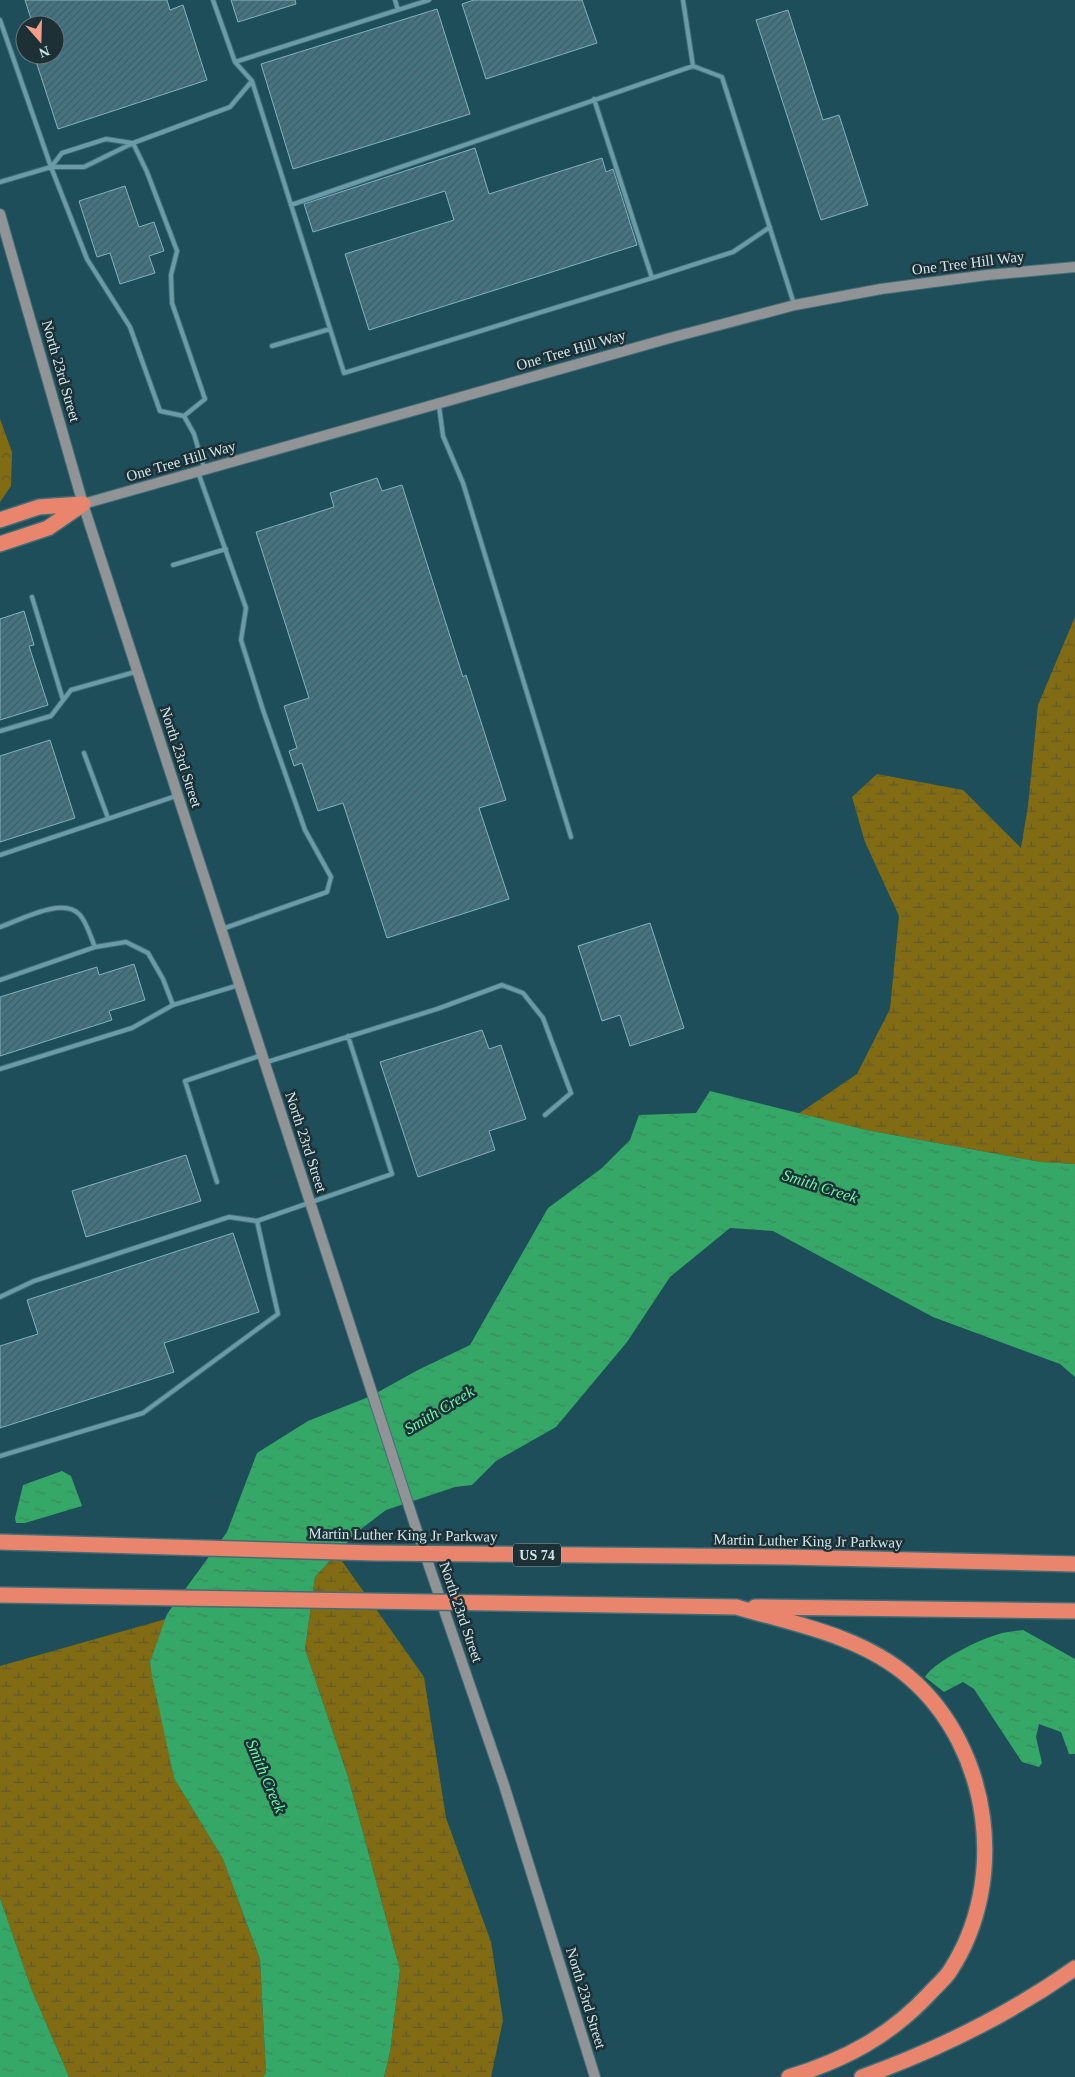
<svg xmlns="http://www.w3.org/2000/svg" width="1075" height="2077" font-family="'Times New Roman',serif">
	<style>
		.forest { fill: url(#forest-crowns) }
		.wetland { fill: url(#wetland-marsh) }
		.water { fill: url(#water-ripples) }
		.building { fill: url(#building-hatch); stroke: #81b2bd }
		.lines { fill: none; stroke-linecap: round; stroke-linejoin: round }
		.lane-casing { stroke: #426d76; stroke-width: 6 }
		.secondary-casing { stroke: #426d76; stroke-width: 12 }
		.highway-casing { stroke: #426d76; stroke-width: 18 }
		.lane { stroke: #6b9ba7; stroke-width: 4 }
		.secondary { stroke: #919496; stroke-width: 10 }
		.highway { stroke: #ea856d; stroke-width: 15 }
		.highway-bridge-casing { stroke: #426d76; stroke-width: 18; stroke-linecap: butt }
		.highway-bridge { stroke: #ea856d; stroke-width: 15 }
		.labels { text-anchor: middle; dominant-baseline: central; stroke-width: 5; stroke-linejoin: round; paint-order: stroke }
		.shield { fill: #1c3035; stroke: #99b0b6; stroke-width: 1 }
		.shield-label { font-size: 14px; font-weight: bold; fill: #cfe7ed }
		.street-label { font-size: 15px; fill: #cfe7ed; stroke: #1c3035 }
		.water-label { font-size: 16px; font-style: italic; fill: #6dfaa6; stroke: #1c3035 }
	</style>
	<defs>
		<pattern id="forest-crowns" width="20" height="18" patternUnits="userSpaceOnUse" patternTransform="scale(1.25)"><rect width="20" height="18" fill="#816c13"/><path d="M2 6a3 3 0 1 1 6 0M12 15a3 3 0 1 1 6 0" fill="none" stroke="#635a2a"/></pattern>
		<pattern id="wetland-marsh" width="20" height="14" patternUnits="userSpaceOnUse" patternTransform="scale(1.25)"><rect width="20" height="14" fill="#816c13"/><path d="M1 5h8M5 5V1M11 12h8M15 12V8" fill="none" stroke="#635a2a"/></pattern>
		<pattern id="water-ripples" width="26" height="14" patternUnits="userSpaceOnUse" patternTransform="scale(1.25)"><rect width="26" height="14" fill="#35a767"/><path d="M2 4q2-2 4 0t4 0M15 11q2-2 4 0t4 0" fill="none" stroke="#388a5d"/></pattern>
		<pattern id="building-hatch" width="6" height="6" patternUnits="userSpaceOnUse" patternTransform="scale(1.25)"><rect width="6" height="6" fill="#457480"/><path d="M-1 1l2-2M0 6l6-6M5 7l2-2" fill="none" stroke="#425c64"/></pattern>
	</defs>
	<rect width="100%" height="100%" fill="#1e4e59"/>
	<path class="forest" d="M 0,419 L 12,452 L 11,486 L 0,502 Z"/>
	<path class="wetland" d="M 1075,617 L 1075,1164 L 1041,1162 L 866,1130 L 798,1114 L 857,1074 L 890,1009 L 899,916 L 865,842 L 852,797 L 877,774 L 963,790 L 1021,848 L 1028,806 L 1038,705 Z
		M 337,1554 L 424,1677 L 446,1818 L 491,1942 L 503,2020 L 491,2077 L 384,2077 L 390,2052 L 400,1970 L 348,1777 L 305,1649 L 315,1577 Z
		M 166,1619 L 150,1662 L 174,1778 L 223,1859 L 260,1959 L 266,2073 L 263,2077 L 69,2077 L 31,1988 L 0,1898 L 0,1666 Z"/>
	<path class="water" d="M 710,1091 L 866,1130 L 1041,1162 L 1075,1164 L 1075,1377 L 1060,1364 L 933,1317 L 773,1231 L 730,1228 L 670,1277 L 627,1342 L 556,1427 L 496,1461 L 472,1485 L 455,1487 L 386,1510 L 357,1532 L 315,1577 L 305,1649 L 348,1777 L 400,1970 L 390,2052 L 384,2077 L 263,2077 L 266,2073 L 260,1959 L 223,1859 L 174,1778 L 152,1676 L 150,1662 L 167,1614 L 227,1532 L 257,1453 L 308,1421 L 371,1396 L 418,1370 L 470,1345 L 548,1208 L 602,1168 L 630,1140 L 639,1115 L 696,1113 Z
		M 62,1471 L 71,1476 L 82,1506 L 25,1523 L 16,1523 L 15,1518 L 23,1485 Z
		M 1023,1630 L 1075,1659 L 1075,1754 L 1069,1754 L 1061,1732 L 1039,1724 L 1036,1737 L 1042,1763 L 1039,1767 L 1022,1762 L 974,1689 L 963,1682 L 944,1692 L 925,1677 C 935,1661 980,1639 999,1634 C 1006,1632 1015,1631 1023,1630 Z
		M 0,1898 L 31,1988 L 69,2077 L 0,2077 Z"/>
	<path class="building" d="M 25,0 L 167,0 L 170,10 L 183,5 L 207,80 L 58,129 L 34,55 L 55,55 L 55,25 L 33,25 Z
		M 231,0 L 295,0 L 296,4 L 238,22 Z
		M 474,0 L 582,0 L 597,43 L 486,79 L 462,4 Z
		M 437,9 L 470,114 L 293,169 L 261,64 Z
		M 788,10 L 823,120 L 839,115 L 868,205 L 821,220 L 756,20 Z
		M 475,148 L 489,194 L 602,158 L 606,172 L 613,169 L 637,245 L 369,330 L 345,254 L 454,220 L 445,191 L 313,232 L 304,204 Z
		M 125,186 L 139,227 L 154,222 L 164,251 L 149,256 L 155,273 L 120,284 L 110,253 L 97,257 L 79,201 Z
		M 377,478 L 382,491 L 402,485 L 463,677 L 466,675 L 506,800 L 479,808 L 509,899 L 387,938 L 343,803 L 318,811 L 302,763 L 294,766 L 289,751 L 297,748 L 284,706 L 309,698 L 256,532 L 334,507 L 330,493 Z
		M 24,611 L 34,645 L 29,646 L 48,705 L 0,720 L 0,619 Z
		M 50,740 L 75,818 L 0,842 L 0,756 Z
		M 650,923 L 684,1028 L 630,1046 L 620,1015 L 602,1021 L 578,946 Z
		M 134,964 L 145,1000 L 109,1011 L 112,1020 L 0,1056 L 0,997 L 97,967 L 99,975 Z
		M 482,1030 L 489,1049 L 501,1045 L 526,1119 L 489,1131 L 495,1150 L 418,1177 L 380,1062 Z
		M 186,1155 L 201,1201 L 86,1237 L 72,1191 Z
		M 233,1233 L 259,1312 L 164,1343 L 174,1372 L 0,1428 L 0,1346 L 38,1334 L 27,1300 Z"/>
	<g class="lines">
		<defs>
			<path id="lane" d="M 213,0 L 235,62 L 252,81 L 344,373 L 652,278 L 594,99
				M 395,0 L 398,10
				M 683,0 L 693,66
				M 0,20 L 51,167 L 87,259 L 130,327 L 160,411 L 184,416 L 205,399 L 172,303 L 171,275 L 177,251 L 147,172 L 133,143
				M 235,62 L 429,0
				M 51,167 L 62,153 L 106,139 L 132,143
				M 0,182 L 51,167 L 84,167 L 133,143 L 230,107 L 252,81
				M 291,205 L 693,66 L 722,77 L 794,304
				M 652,278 L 733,252 L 770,227
				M 272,346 L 330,329
				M 439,406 L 443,436 L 463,483 L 571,837
				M 184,416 L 194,434 L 204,468
				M 198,472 L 246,608 L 241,640 L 263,710 L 305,830 L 331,877 L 327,892 L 222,929
				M 173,565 L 226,549
				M 32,597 L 63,700
				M 0,731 L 51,716 L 71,690 L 135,672
				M 84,753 L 108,818
				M 0,855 L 176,796
				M 0,927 C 21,920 63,896 80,915 C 87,923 91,938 95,947
				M 0,980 L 95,947 L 126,942 L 148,953 L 163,979 L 173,1005
				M 267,1062 L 437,1009 L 502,985 L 523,993 L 543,1018 L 571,1093 L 545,1115
				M 0,1069 L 132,1028 L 173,1005 L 239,985
				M 217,1182 L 185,1081 L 262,1055
				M 0,1297 L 34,1281 L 229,1217 L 257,1221
				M 0,1456 L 143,1413 L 278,1314 L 257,1221 L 392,1174 L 348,1036"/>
			<path id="secondary" d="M 0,214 L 83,504 L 415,1525 L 504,1785 L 595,2077
				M 83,504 L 670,338 L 795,305 L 881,289 L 987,275 L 1075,267"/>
			<path id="highway" d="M 0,520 L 39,507 L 82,504
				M 0,544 L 48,528 L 83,504
				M 736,1607 C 795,1624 862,1636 910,1678 C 991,1748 1009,1881 950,1971 C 945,1979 936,1986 930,1993 C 890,2036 845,2060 789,2077
				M 755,1607 L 1075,1611
				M 862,2077 C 937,2050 1010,2014 1075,1968"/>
		</defs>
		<use href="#lane" class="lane-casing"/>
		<use href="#secondary" class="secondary-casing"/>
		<use href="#highway" class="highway-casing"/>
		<use href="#lane" class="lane"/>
		<use href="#secondary" class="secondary"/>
		<use href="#highway" class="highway"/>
		<defs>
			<path id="highway-bridge" d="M 0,1542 L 374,1553 L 786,1557 L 1075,1564
				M 0,1595 L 736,1607"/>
		</defs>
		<use href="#highway-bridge" class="highway-bridge-casing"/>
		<use href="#highway-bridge" class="highway-bridge"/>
	</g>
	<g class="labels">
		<rect class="shield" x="513" y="1543.5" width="48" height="23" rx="4"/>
		<g class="shield-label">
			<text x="537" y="1555">US 74</text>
		</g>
		<g class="street-label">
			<text transform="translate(968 263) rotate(-7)">One Tree Hill Way</text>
			<text transform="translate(571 350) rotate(-16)">One Tree Hill Way</text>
			<text transform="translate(61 371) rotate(74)">North 23rd Street</text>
			<text transform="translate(181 461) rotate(-16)">One Tree Hill Way</text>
			<text transform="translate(181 757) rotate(72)">North 23rd Street</text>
			<text transform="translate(306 1142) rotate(72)">North 23rd Street</text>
			<text transform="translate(403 1535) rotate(1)">Martin Luther King Jr Parkway</text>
			<text transform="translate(808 1541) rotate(1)">Martin Luther King Jr Parkway</text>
			<text transform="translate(461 1612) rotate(71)">North 23rd Street</text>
			<text transform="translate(586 1998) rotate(73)">North 23rd Street</text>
		</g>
		<g class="water-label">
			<text transform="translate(820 1186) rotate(18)">Smith Creek</text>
			<text transform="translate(439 1410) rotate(-31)">Smith Creek</text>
			<text transform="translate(266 1776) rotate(67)">Smith Creek</text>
		</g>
	</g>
	<g transform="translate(40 40) rotate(160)"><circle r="24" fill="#1c3035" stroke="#64797f"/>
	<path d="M0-4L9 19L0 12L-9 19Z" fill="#f49e89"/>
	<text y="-8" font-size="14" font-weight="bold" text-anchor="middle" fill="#cfe7ed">N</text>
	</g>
</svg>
